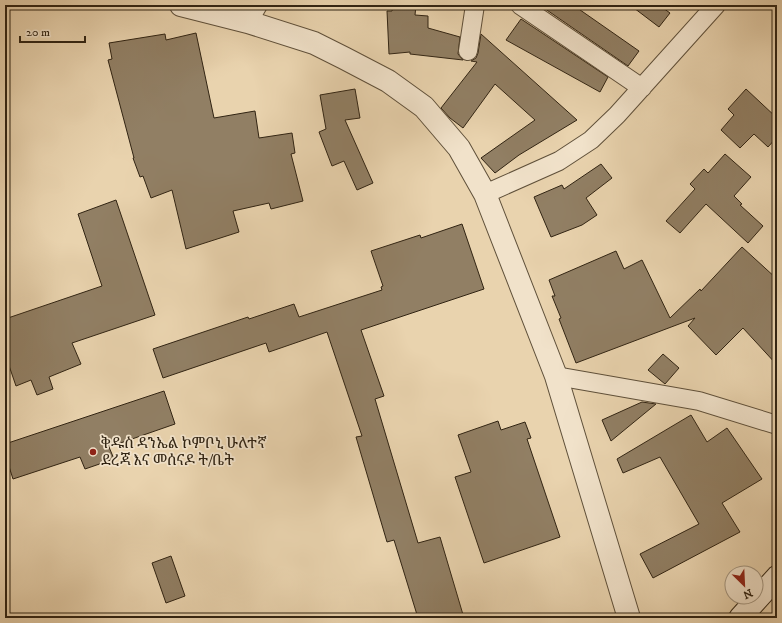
<svg xmlns="http://www.w3.org/2000/svg" width="782" height="623" font-family="'IM FELL DW Pica','Noto Serif Ethiopic',serif">
	<style>
		.building { fill: #917f64; stroke: #312413 }
		.lines { fill: none; stroke-linecap: round; stroke-linejoin: round }
		.minor-casing { stroke: #5f503a; stroke-width: 20 }
		.tertiary-casing { stroke: #5f503a; stroke-width: 24 }
		.secondary-casing { stroke: #312413; stroke-width: 24 }
		.minor { stroke: #f1e2ca; stroke-width: 18 }
		.tertiary { stroke: #f1e2ca; stroke-width: 22 }
		.secondary { stroke: #f1e2ca; stroke-width: 22 }
		.poi-dot { fill: #8f2418; stroke: #f1e2ca; stroke-width: 1.5 }
		.labels { text-anchor: middle; dominant-baseline: central; stroke-width: 3.5; stroke-linejoin: round; paint-order: stroke }
		.poi-label { font-size: 15px; fill: #312413; stroke: #f1e2ca; text-anchor: start }
	</style>
	<rect width="100%" height="100%" fill="#e9d3ae"/>
	<filter id="stains"><feTurbulence type="fractalNoise" baseFrequency=".005" numOctaves="4"/><feColorMatrix values="0 0 0 0 .2 0 0 0 0 .09 0 0 0 0 .02 0 0 0 .5 -.17"/></filter>
	<radialGradient id="worn" r=".72"><stop offset=".6" stop-color="#630" stop-opacity="0"/><stop offset="1" stop-color="#630" stop-opacity=".3"/></radialGradient>
	<path class="building" d="M 393,5 L 416,5 L 415,15 L 428,16 L 428,28 L 460,37 L 458,54 L 463,60 L 410,54 L 410,52 L 389,54 L 387,11 L 392,11 Z
		M 542,5 L 573,5 L 639,51 L 628,66 L 541,6 Z
		M 630,5 L 659,5 L 670,13 L 659,27 Z
		M 521,19 L 608,77 L 600,92 L 506,40 Z
		M 196,33 L 214,118 L 255,111 L 259,138 L 292,133 L 295,153 L 291,154 L 303,201 L 271,209 L 269,203 L 233,211 L 239,232 L 186,249 L 172,190 L 151,198 L 143,176 L 140,177 L 133,158 L 134,158 L 108,60 L 112,59 L 109,43 L 165,34 L 166,40 Z
		M 481,34 L 577,120 L 519,155 L 495,173 L 481,158 L 535,120 L 495,84 L 463,128 L 450,118 L 441,108 L 477,62 L 471,61 L 476,58 L 478,53 Z
		M 355,89 L 360,118 L 345,120 L 373,183 L 357,190 L 344,161 L 332,166 L 319,132 L 326,129 L 320,95 Z
		M 746,89 L 777,118 L 777,137 L 768,147 L 754,134 L 740,148 L 721,130 L 734,115 L 728,109 Z
		M 725,154 L 751,177 L 734,196 L 742,204 L 740,205 L 763,226 L 748,243 L 706,204 L 680,233 L 666,221 L 695,189 L 690,184 L 704,169 L 708,173 Z
		M 601,164 L 612,178 L 586,198 L 597,215 L 582,225 L 551,237 L 534,197 L 562,185 L 564,189 Z
		M 116,200 L 155,315 L 72,343 L 81,364 L 49,377 L 53,389 L 37,395 L 31,380 L 16,386 L 5,354 L 5,319 L 102,286 L 78,214 Z
		M 462,224 L 484,289 L 361,330 L 384,396 L 375,399 L 418,543 L 440,537 L 464,618 L 418,618 L 394,540 L 387,542 L 356,437 L 362,436 L 327,332 L 269,352 L 266,343 L 163,378 L 153,349 L 248,317 L 249,319 L 294,304 L 299,317 L 382,290 L 381,287 L 383,286 L 371,251 L 420,235 L 421,238 Z
		M 742,247 L 777,279 L 777,365 L 743,328 L 716,355 L 688,326 L 695,318 L 576,363 L 559,319 L 561,318 L 552,296 L 555,296 L 549,280 L 616,251 L 624,269 L 642,260 L 670,318 L 700,289 L 701,291 Z
		M 663,354 L 679,368 L 665,384 L 648,370 Z
		M 164,391 L 175,424 L 109,447 L 114,459 L 85,469 L 80,457 L 13,479 L 5,454 L 5,444 Z
		M 642,402 L 656,404 L 611,441 L 602,420 Z
		M 691,415 L 707,442 L 727,428 L 762,479 L 722,503 L 740,532 L 653,578 L 640,554 L 699,524 L 660,457 L 623,473 L 617,459 Z
		M 498,421 L 501,430 L 525,422 L 531,438 L 527,439 L 560,537 L 484,563 L 455,477 L 471,472 L 458,435 Z
		M 171,556 L 185,596 L 166,603 L 152,563 Z"/>
	<g class="lines">
		<defs>
			<path id="minor" d="M 520,5 L 642,88
				M 248,22 L 258,5
				M 468,51 L 475,5
				M 485,194 L 559,161 L 591,140 L 617,115 L 716,5
				M 556,376 L 699,401 L 777,425"/>
			<path id="tertiary" d="M 181,5 L 248,22 L 314,43 L 344,58 L 388,81 L 424,107 L 459,148 L 485,194 L 556,376 L 629,618"/>
			<path id="secondary" d="M 740,618 L 777,577"/>
		</defs>
		<use href="#minor" class="minor-casing"/>
		<use href="#tertiary" class="tertiary-casing"/>
		<use href="#secondary" class="secondary-casing"/>
		<use href="#minor" class="minor"/>
		<use href="#tertiary" class="tertiary"/>
		<use href="#secondary" class="secondary"/>
	</g>
	<circle class="poi-dot" cx="93" cy="452" r="4"/>
	<g class="labels">
		<g class="poi-label">
			<text x="101" y="443">ቅዱስ ዳንኤል ኮምቦኒ ሁለተኛ<tspan x="101" dy="17">ደረጃ እና መሰናዶ ት/ቤት</tspan></text>
		</g>
	</g>
	<rect width="782" height="623" fill="none" stroke="#e9d3ae" stroke-width="20"/>
	<rect x="6" y="6" width="770" height="611" fill="none" stroke="#312413" stroke-width="2"/>
	<rect x="10" y="10" width="762" height="603" fill="none" stroke="#312413"/>
	<g transform="translate(744 585) rotate(156)"><circle r="19" fill="#f1e2ca" stroke="#a49681"/>
	<path d="M0-3L7 15L0 10L-7 15Z" fill="#8f2418"/>
	<text y="-6" font-size="11" font-weight="bold" text-anchor="middle" fill="#312413">N</text>
	</g>
	<path d="M20 36v6h65v-6" fill="none" stroke="#312413" stroke-width="2"/>
	<text x="26" y="36" font-size="12" fill="#312413" stroke="#f1e2ca" stroke-width="3" paint-order="stroke">20 m</text>
	<rect width="100%" height="100%" filter="url(#stains)"/>
	<rect width="100%" height="100%" fill="url(#worn)"/>
</svg>
